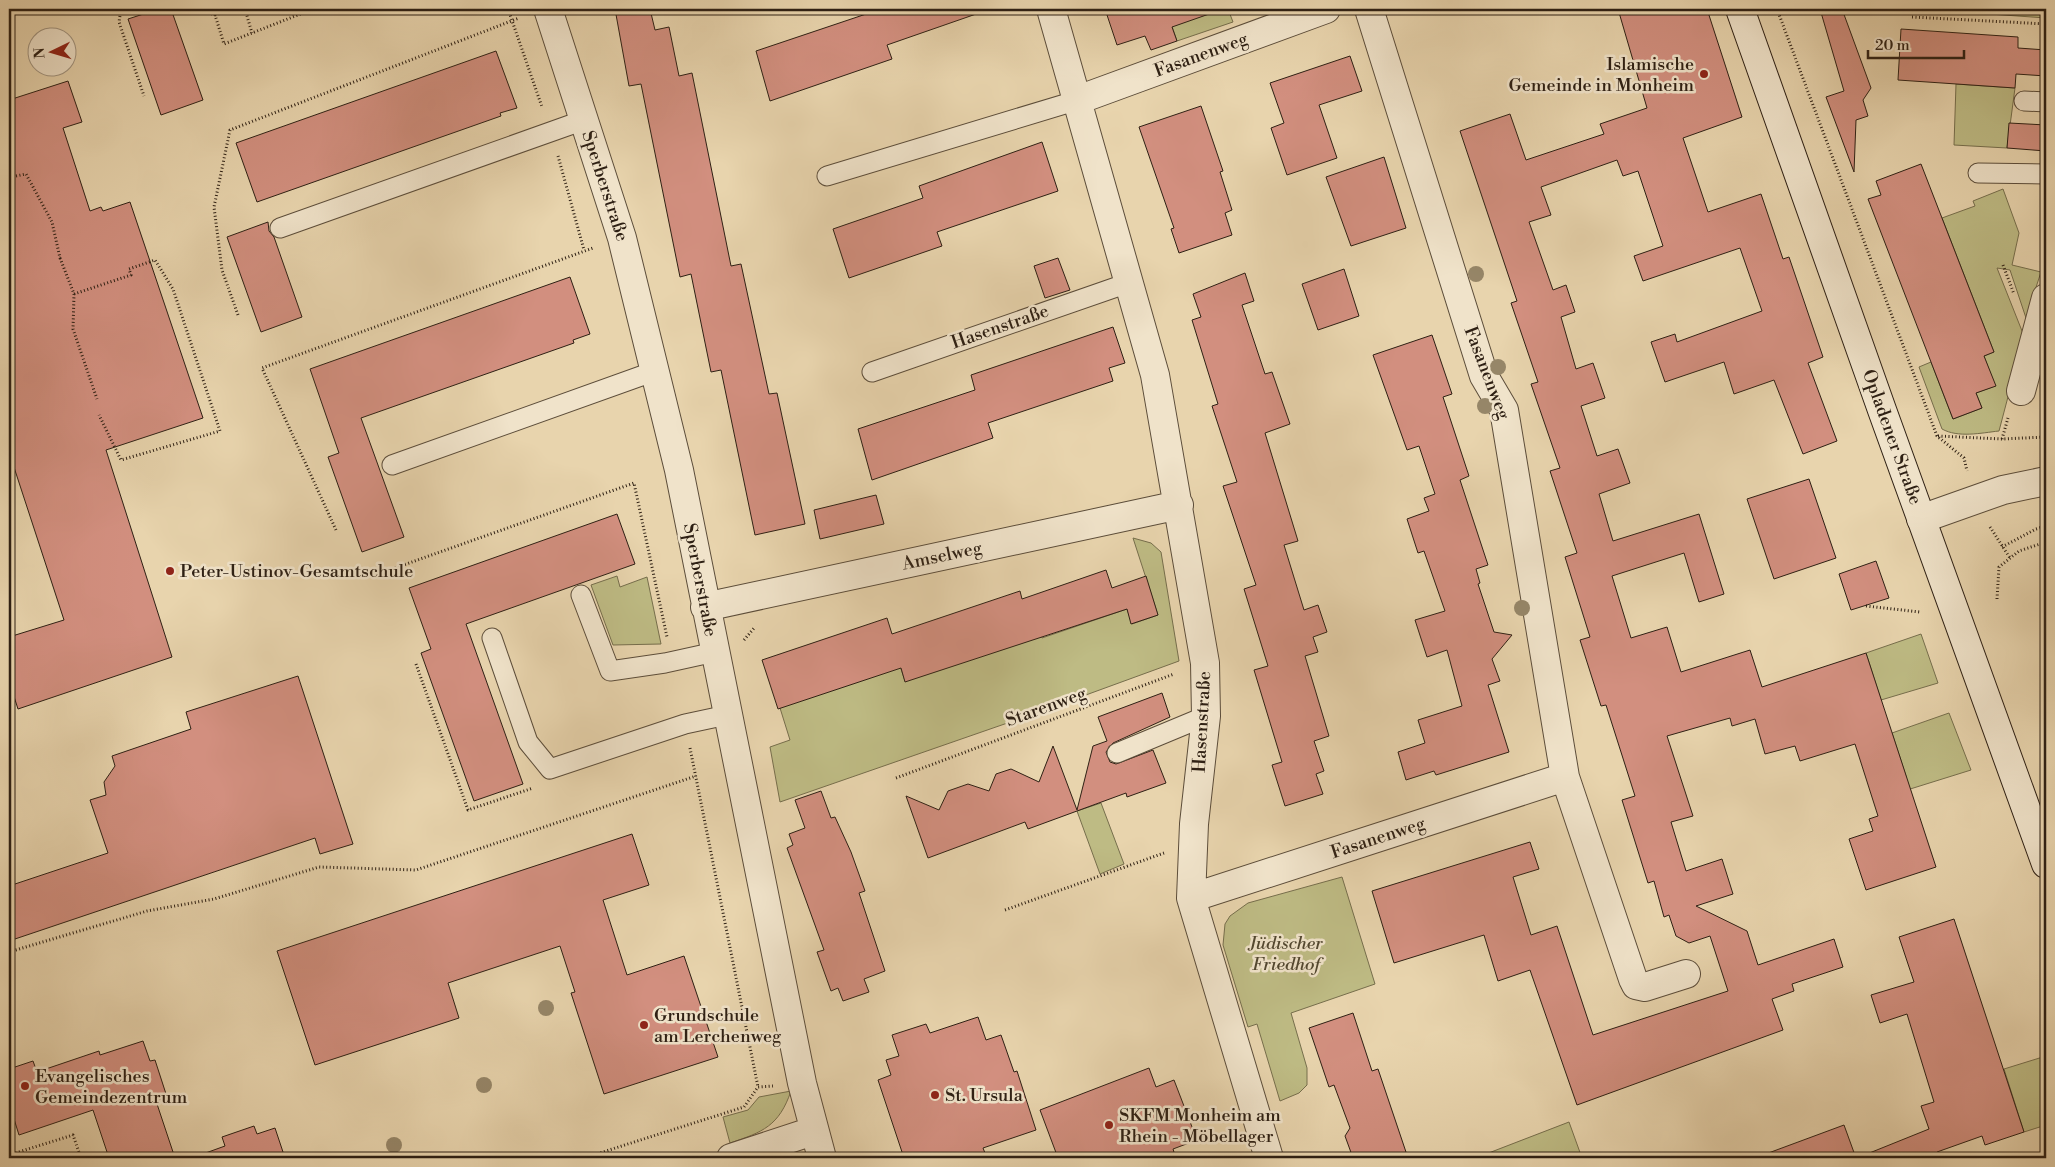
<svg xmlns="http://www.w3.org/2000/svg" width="2055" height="1167" font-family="'Libre Bodoni',serif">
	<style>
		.green { fill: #bebb84; stroke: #766e4c }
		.building { fill: #d28f7f; stroke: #2e2014 }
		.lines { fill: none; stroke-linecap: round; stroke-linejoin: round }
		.lane-casing { stroke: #5c4d3a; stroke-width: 21 }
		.street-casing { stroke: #5c4d3a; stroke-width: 30 }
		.secondary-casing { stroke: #2e2014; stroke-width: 30 }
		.path { stroke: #2e2014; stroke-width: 3; stroke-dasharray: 1 2.5; stroke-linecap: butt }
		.lane { stroke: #f0e3ca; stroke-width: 19 }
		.street { stroke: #f0e3ca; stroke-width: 28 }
		.secondary { stroke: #f0e3ca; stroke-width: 28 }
		.tree { fill: #968668 }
		.poi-dot { fill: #8f2418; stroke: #f0e3ca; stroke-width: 2 }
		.labels { text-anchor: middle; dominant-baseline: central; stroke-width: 5; stroke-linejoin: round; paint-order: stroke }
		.street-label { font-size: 18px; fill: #2e2014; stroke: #f0e3ca }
		.poi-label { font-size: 18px; fill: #2e2014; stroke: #f0e3ca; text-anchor: start }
		.park-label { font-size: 18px; font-style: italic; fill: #524730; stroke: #f0e3ca }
	</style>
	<rect width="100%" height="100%" fill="#e8d4ad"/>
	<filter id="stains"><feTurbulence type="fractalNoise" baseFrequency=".004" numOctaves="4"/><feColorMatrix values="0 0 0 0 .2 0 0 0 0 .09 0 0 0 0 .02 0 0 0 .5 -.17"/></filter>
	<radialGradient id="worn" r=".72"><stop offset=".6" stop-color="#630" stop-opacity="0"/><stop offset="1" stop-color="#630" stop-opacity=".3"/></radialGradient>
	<path class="green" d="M 1166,9 L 1228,9 L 1233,22 L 1177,41 Z
		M 1919,9 L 2046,9 L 2046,18 Z
		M 1956,84 L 2015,88 L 2007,148 L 1954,145 Z
		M 2003,189 L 2019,233 L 2012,265 L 2041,272 L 2026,318 L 2010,270 L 1997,268 L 2024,336 L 1999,431 C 1981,433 1958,438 1942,429 L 1919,367 L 1931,362 L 1953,419 L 1982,408 L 1976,393 L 1995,386 L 1984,356 L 1994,352 L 1942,218 L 1975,206 L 1973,201 Z
		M 1133,538 L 1151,543 L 1161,552 L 1179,661 L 1042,711 L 780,802 L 770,747 L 790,740 L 780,708 L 895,651 L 905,681 L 1034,617 L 1042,638 L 1127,609 L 1132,624 L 1158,615 Z
		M 617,576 L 620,587 L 647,577 L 661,644 L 613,645 L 591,585 Z
		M 1921,634 L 1938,683 L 1881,700 L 1866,653 Z
		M 1949,713 L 1971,770 L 1907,790 L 1906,776 L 1892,733 Z
		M 1101,803 L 1124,864 L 1100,874 L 1077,811 Z
		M 1342,877 L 1375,984 L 1291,1013 L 1307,1068 L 1307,1085 L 1299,1093 L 1280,1101 L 1257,1024 L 1248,1027 L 1223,945 L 1225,924 L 1230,916 L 1248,903 Z
		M 2046,1056 L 2046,1125 L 2024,1132 L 2004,1069 Z
		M 791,1091 C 779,1126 763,1132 730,1143 L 723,1117 L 748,1110 L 759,1097 Z
		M 1569,1122 L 1582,1158 L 1487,1158 L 1486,1154 Z"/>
	<path class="building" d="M 159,9 L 171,9 L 203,100 L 161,115 L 128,19 Z
		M 615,9 L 650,9 L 655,30 L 669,27 L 679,76 L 692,73 L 731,266 L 741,264 L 769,394 L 777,393 L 805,524 L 755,535 L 721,370 L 711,372 L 691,274 L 680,277 L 641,84 L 629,86 Z
		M 881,9 L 979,9 L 979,13 L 887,45 L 892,59 L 770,101 L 756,51 Z
		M 1105,9 L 1211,9 L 1212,13 L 1172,27 L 1177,41 L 1151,50 L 1145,36 L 1117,45 Z
		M 1618,9 L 1707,9 L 1742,117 L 1683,138 L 1708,212 L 1761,194 L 1783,259 L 1789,257 L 1823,357 L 1808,363 L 1837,441 L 1803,454 L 1774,380 L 1734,394 L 1724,362 L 1665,382 L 1651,342 L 1675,334 L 1677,342 L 1762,311 L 1740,248 L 1643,281 L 1634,256 L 1663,246 L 1638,171 L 1623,176 L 1617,160 L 1541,187 L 1551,215 L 1529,222 L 1553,290 L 1566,285 L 1575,312 L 1561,317 L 1576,369 L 1593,363 L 1605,398 L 1581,406 L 1597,456 L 1618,449 L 1630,483 L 1599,494 L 1613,541 L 1699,514 L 1724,594 L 1699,602 L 1684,553 L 1612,576 L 1631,638 L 1667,627 L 1681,672 L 1750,650 L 1762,687 L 1866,653 L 1936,867 L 1866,890 L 1849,839 L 1873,831 L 1869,819 L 1878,816 L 1855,744 L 1800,761 L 1795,746 L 1765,754 L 1755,719 L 1732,726 L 1730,718 L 1667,736 L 1693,816 L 1671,822 L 1686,871 L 1722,859 L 1733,894 L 1696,906 L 1747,931 L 1758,965 L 1834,939 L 1843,967 L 1792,984 L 1794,991 L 1772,999 L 1783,1030 L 1577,1105 L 1530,970 L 1498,981 L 1484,935 L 1394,963 L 1372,891 L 1530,842 L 1539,869 L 1513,877 L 1531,935 L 1557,926 L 1593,1035 L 1728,991 L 1710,936 L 1689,943 L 1676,936 L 1669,915 L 1664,917 L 1654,881 L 1648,883 L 1622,800 L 1635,796 L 1606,705 L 1601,706 L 1580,640 L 1590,637 L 1565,557 L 1577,553 L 1550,471 L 1560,468 L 1531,384 L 1538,382 L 1511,303 L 1517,301 L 1460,131 L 1510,114 L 1526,160 L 1604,134 L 1600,124 L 1647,108 Z
		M 1820,9 L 1842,9 L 1871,88 L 1863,100 L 1868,116 L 1856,120 L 1854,172 L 1826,97 L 1844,91 Z
		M 1901,29 L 2018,37 L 2018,48 L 2046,50 L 2046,76 L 2016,74 L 2015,88 L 1898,80 Z
		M 496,51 L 517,108 L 500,113 L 501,116 L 257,202 L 236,143 Z
		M 1350,56 L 1362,91 L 1319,105 L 1337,158 L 1287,175 L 1271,128 L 1284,123 L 1270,83 Z
		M 68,81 L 82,122 L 63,128 L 90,211 L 101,207 L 103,211 L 130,202 L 203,418 L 106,450 L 172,657 L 18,709 L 9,681 L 9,637 L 64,620 L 9,452 L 9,100 Z
		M 1201,106 L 1223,171 L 1220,172 L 1232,210 L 1225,213 L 1232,235 L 1179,253 L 1171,229 L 1174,228 L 1139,127 Z
		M 2009,123 L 2046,125 L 2046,151 L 2007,148 Z
		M 1042,142 L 1058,191 L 937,232 L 942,246 L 849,278 L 833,229 L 923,198 L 919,186 Z
		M 1384,157 L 1406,228 L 1351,246 L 1326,177 Z
		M 1921,164 L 1994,352 L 1984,356 L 1996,386 L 1976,393 L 1982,408 L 1953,419 L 1868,199 L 1881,195 L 1876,181 Z
		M 268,222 L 269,231 L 274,237 L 302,317 L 261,332 L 227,237 Z
		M 1058,258 L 1070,290 L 1045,298 L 1034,266 Z
		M 1344,269 L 1359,316 L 1318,330 L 1302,284 Z
		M 1245,273 L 1254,301 L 1242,305 L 1265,374 L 1272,372 L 1290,424 L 1265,433 L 1298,541 L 1284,545 L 1304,610 L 1318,605 L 1327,632 L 1313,637 L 1318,652 L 1305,656 L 1329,736 L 1314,741 L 1324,771 L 1316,774 L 1323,794 L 1285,806 L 1272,765 L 1282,762 L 1254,670 L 1268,666 L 1244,589 L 1256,585 L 1223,486 L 1237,482 L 1212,406 L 1218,404 L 1192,320 L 1201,317 L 1193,294 Z
		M 570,277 L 590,334 L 573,340 L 574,343 L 361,418 L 404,537 L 362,552 L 328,457 L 339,453 L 310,369 Z
		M 1113,327 L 1125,363 L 1109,368 L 1113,381 L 988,423 L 993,438 L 872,480 L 858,429 L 975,390 L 971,375 Z
		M 1432,335 L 1452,394 L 1443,397 L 1469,476 L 1460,480 L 1488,565 L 1476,569 L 1480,583 L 1478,584 L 1494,632 L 1512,635 L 1492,659 L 1500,681 L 1488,685 L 1509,752 L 1436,775 L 1434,771 L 1406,780 L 1398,752 L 1425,743 L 1418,720 L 1462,706 L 1447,650 L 1427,657 L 1415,620 L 1445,611 L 1424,551 L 1418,553 L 1407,519 L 1429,511 L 1424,498 L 1435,494 L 1419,446 L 1407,450 L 1373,355 Z
		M 1809,479 L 1836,558 L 1774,579 L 1747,499 Z
		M 876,495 L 884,524 L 820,539 L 814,510 Z
		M 617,514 L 635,564 L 466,624 L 523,784 L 474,801 L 421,653 L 431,649 L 409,588 Z
		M 1876,561 L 1889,598 L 1851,610 L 1839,574 Z
		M 1106,570 L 1112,588 L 1146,576 L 1158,615 L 1131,624 L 1127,609 L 905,682 L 901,668 L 778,709 L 762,660 L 887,618 L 892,634 L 1020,591 L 1022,599 Z
		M 298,676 L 353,844 L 320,854 L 315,838 L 9,941 L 9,886 L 108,853 L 90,800 L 106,795 L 104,782 L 115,766 L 112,756 L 191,729 L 186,712 Z
		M 1162,693 L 1170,717 L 1113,743 L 1106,752 L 1110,762 L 1116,764 L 1153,750 L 1166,783 L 1127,797 L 1126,793 L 1028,829 L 1025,822 L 928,858 L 906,796 L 939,810 L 948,791 L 968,784 L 989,791 L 996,774 L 1011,769 L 1039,782 L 1053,746 L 1077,810 L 1093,746 L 1107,741 L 1098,717 Z
		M 821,791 L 831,818 L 835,817 L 851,852 L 865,891 L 859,893 L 885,971 L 864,979 L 869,992 L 843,1001 L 838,988 L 831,991 L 817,952 L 824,950 L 787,848 L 793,845 L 789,834 L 805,828 L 795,800 Z
		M 632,834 L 649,885 L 603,900 L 627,975 L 684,956 L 718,1057 L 604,1094 L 571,993 L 575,992 L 560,946 L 448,983 L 459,1018 L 315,1065 L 277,951 Z
		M 1954,919 L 2024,1132 L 1985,1145 L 1982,1136 L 1937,1152 L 1938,1158 L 1857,1158 L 1929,1129 L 1921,1106 L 1934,1102 L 1907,1014 L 1880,1023 L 1871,995 L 1914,982 L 1899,937 Z
		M 1353,1013 L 1372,1071 L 1378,1069 L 1408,1158 L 1353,1158 L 1345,1136 L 1350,1128 L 1334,1085 L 1329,1087 L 1309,1028 Z
		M 978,1017 L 986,1040 L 1001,1035 L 1014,1072 L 1017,1071 L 1036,1130 L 983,1148 L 987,1158 L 904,1158 L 878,1080 L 891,1075 L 886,1060 L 899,1056 L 892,1035 L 926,1024 L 930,1033 Z
		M 143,1041 L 150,1061 L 155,1060 L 167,1097 L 156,1101 L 175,1158 L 109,1158 L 93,1110 L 19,1135 L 9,1103 L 9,1069 L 33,1061 L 37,1072 L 99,1051 L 100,1055 Z
		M 1149,1068 L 1156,1087 L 1174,1080 L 1197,1140 L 1173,1149 L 1174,1152 L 1160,1158 L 1058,1158 L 1040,1110 Z
		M 1844,1125 L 1856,1158 L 1763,1158 L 1763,1155 Z
		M 254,1126 L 257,1134 L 275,1128 L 285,1158 L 201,1158 L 200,1155 L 225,1146 L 222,1137 Z"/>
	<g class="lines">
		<defs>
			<path id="lane" d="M 2024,101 L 2046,102
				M 1978,173 L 2046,174
				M 827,176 L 1075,101
				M 280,228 L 584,120
				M 872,372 L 1128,283
				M 392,465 L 655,371
				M 581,595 L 610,671 L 665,663 L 715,652
				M 492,638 L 528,742 L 550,769 L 685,724 L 727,715
				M 1117,753 L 1206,716"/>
			<path id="street" d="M 548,9 L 622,238 L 679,470 L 802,1083 L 822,1158
				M 1051,9 L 1155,375 L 1205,663 L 1206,716 L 1194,824 L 1191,898 L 1269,1158
				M 1369,9 L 1484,376 L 1504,410 L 1565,777 L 1633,979 L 1636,985 L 1645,987 L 1686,974
				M 1075,101 L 1326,9
				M 2021,391 L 2046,298
				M 1921,519 L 2003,490 L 2046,481
				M 705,607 L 1179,505
				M 1191,898 L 1565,777
				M 731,1158 L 813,1131"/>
			<path id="secondary" d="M 1740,9 L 1882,410 L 2046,864"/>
		</defs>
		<use href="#lane" class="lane-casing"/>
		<use href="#street" class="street-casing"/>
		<use href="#secondary" class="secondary-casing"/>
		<path class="path" d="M 121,9 L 119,22 L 144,96
			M 198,9 L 215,15 L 224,44 L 313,9
			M 245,9 L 252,33
			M 508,9 L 542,107
			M 1777,9 L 1937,436 L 1964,458 L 1967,471
			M 215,15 L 232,9
			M 1912,17 L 2046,24
			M 558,156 L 584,250
			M 16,176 L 26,174 L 52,222 L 60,258 L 62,257
			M 60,258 L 74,294 L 73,329 L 97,399
			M 2003,265 L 2014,294
			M 74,294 L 131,275 L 129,269 L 155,260 L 173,289 L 220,431 L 121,460 L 99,415
			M 238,315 L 222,270 L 214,207 L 230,130 L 519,18
			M 1938,436 L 2002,439 L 2046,437
			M 2002,439 L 2008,418
			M 1990,527 L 2010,558
			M 336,530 L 262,368 L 593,248
			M 2002,547 L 2036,529 L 2046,526
			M 395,568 L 634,483 L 667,637
			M 1997,599 L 1999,567 L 2019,551 L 2046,542
			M 1866,606 L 1920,612
			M 744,640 L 755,627
			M 416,664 L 468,810 L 533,788
			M 690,748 L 758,1087
			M 896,778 L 1174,674
			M 1005,910 L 1164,853
			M 9,952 L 147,911 L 214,899 L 319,867 L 416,870 L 696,776
			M 9,1155 L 73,1135 L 81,1158
			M 584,1158 L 744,1107 L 758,1087 L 773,1086"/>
		<use href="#lane" class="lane"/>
		<use href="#street" class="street"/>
		<use href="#secondary" class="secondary"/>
	</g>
	<g class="tree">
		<circle cx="1476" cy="274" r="8"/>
		<circle cx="1498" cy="367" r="8"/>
		<circle cx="1485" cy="406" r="8"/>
		<circle cx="1522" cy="608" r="8"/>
		<circle cx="546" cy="1008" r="8"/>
		<circle cx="484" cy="1085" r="8"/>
		<circle cx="394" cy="1145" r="8"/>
	</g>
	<g class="poi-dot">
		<circle cx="1704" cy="74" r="5"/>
		<circle cx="170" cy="571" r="5"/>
		<circle cx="644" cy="1025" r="5"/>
		<circle cx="25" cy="1086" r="5"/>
		<circle cx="935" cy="1095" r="5"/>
		<circle cx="1109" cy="1125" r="5"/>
	</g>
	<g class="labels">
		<g class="street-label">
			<text transform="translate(1201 55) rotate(-20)">Fasanenweg</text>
			<text transform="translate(605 186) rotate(72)">Sperberstraße</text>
			<text transform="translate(1000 327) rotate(-19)">Hasenstraße</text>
			<text transform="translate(1487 373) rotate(69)">Fasanenweg</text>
			<text transform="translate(1892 437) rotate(70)">Opladener Straße</text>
			<text transform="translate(942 556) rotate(-12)">Amselweg</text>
			<text transform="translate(700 580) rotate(79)">Sperberstraße</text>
			<text transform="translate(1046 707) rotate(-20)">Starenweg</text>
			<text transform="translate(1202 722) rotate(-87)">Hasenstraße</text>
			<text transform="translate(1378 838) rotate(-18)">Fasanenweg</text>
		</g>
		<g class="poi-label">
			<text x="1694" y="64" text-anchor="end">Islamische<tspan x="1694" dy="21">Gemeinde in Monheim</tspan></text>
			<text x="180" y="571">Peter-Ustinov-Gesamtschule</text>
			<text x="654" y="1015">Grundschule<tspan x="654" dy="21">am Lerchenweg</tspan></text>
			<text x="35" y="1076">Evangelisches<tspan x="35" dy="21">Gemeindezentrum</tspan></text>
			<text x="945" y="1095">St. Ursula</text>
			<text x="1119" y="1115">SKFM Monheim am<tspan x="1119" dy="21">Rhein - Möbellager</tspan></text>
		</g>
		<g class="park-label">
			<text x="1286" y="943">Jüdischer<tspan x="1286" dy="21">Friedhof</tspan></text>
		</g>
	</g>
	<rect width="2055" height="1167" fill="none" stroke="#e8d4ad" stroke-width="30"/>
	<rect x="10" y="10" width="2035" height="1147" fill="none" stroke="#2e2014" stroke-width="2.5"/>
	<rect x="15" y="15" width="2025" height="1137" fill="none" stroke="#2e2014"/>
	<g transform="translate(52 52) rotate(265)"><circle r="24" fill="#f0e3ca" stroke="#a29581"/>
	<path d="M0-4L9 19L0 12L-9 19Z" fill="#8f2418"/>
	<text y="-8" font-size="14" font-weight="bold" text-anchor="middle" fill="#2e2014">N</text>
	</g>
	<path d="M1868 50v8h96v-8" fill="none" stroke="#2e2014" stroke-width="2.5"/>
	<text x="1875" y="50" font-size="15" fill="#2e2014" stroke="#f0e3ca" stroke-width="4" paint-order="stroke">20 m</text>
	<rect width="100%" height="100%" filter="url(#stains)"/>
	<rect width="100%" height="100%" fill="url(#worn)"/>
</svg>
